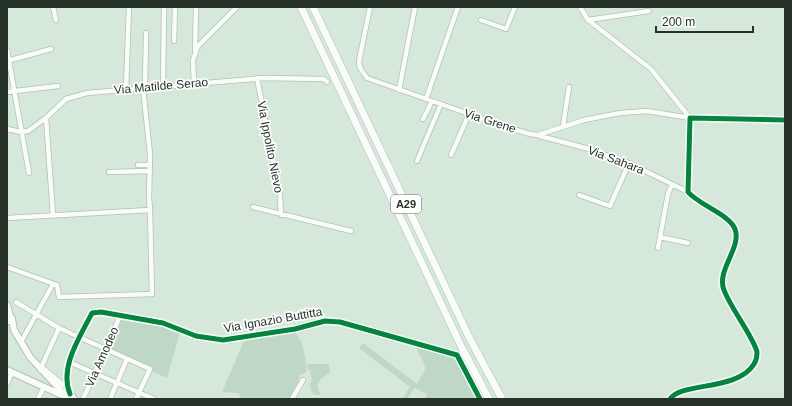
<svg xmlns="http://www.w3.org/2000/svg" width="792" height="406" font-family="Arial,sans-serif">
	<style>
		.green { fill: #bfd8c5 }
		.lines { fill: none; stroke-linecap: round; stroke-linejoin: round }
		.minor-casing { stroke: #b2c0b5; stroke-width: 6 }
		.major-casing { stroke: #b2c0b5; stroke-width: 8 }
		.highway-casing { stroke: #b2c0b5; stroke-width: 8 }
		.minor { stroke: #f9fcf9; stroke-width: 4.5 }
		.major { stroke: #f9fcf9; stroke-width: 6 }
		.highway { stroke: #f9fcf9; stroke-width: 7 }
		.cycleway-casing { stroke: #fff; stroke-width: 8 }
		.cycleway { stroke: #00873e; stroke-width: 5 }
		.labels { text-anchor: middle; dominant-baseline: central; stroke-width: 3.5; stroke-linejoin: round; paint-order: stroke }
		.shield { fill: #fff; stroke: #677068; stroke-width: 1 }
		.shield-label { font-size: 11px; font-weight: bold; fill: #263228 }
		.street-label { font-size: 12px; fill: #263228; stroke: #fff }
	</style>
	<rect width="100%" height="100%" fill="#d6e8da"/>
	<path class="green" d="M 123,317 L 158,323 L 180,332 L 167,378 L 151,371 L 151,367 L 108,347 Z
		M 293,331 C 305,342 305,357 307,372 L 300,375 L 297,386 L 290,399 L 242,399 L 238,393 L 222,392 L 245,338 Z
		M 363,343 L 417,384 L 426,368 L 415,345 L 454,356 L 478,399 L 446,398 L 425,399 L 427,394 L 415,388 L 407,399 L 402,399 L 410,387 L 359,348 Z
		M 307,364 L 329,364 L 330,372 L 320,380 L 317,385 L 321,395 L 314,395 C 309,389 310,385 312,378 L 310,374 L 311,371 L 308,369 Z"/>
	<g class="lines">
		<defs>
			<path id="minor" d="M 53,7 L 56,20
				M 370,7 L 359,61 L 360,68 L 367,78 L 503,126 L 530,134 L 538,135 L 584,120 L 620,113 L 647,111 L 690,118
				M 580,7 L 588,20 L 651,69 L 690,118
				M 481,20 L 506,29 L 515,7
				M 588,20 L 649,11
				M 174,41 L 175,7
				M 7,50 L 29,173
				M 195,51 L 196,7
				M 7,61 L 51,49
				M 257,78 L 280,196 L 281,215
				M 194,84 L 193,60 L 198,46 L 237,7
				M 163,87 L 164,7
				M 145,88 L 146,33
				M 126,90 L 129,7
				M 399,90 L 415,7
				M 7,92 L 58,86
				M 426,99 L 458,7
				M 46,118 L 53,215
				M 423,119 L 432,101
				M 563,126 L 569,87
				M 7,129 L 21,132 L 28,131 L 46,118 L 66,99 L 87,93 L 264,78 L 324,79 L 327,82
				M 540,136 L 589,149 L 629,163 L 688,192
				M 451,155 L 469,114
				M 417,161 L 441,104
				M 138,165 L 149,165
				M 109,172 L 149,171
				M 579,195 L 610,206 L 629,163
				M 253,207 L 351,231
				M 7,218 L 150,210
				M 660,237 L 688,243
				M 658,248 L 668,194 L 672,184
				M 7,267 L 57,285 L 59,297 L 152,294 L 150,210 L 149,198 L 150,154 L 143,88
				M 16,302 L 59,328 L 150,369 L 136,399
				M 21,342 L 53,284
				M 69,362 L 154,399
				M 43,368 L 67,388
				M 40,370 L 59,328
				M 7,384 L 12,372
				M 70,394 C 59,367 80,337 92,313 L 101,312 L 163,323 L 196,336 L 223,340 L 295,329 L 325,321 L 340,322 L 457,355 L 480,399
				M 38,399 L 44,387
				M 83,399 L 121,314
				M 110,399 L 127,359
				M 292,399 L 303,380
				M 670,399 C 681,382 738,391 754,364 C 756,361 757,355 757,352 C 754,338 730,307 724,290 C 716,270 742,248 735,229 C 729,214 699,205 688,192 L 690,118 L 785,120"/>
			<path id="major" d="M 7,305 L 10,316
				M 7,315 L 12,318 L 11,321 L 7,321
				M 12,319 L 14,330 L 30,357 L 68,398
				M 7,370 L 64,396
				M 68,399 L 71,395 L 74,399"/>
			<path id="highway" d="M 301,7 L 462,348 L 489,399
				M 313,7 L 469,337 L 502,399"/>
		</defs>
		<use href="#minor" class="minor-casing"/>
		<use href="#major" class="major-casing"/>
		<use href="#highway" class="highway-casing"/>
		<use href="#minor" class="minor"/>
		<use href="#major" class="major"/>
		<use href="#highway" class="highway"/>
		<defs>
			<path id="cycleway" d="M 70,394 C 59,367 80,337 92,313 L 101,312 L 163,323 L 196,336 L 223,340 L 295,329 L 325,321 L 340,322 L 457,355 L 480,399
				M 670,399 C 681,382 738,391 754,364 C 756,361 757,355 757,352 C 754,338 730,307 724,290 C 716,270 742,248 735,229 C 729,214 699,205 688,192 L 690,118 L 785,120"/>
		</defs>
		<use href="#cycleway" class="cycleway-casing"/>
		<use href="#cycleway" class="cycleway"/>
	</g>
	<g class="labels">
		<rect class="shield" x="391" y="195" width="30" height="18" rx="3"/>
		<g class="shield-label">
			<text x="406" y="204">A29</text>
		</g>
		<g class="street-label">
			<text transform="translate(161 86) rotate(-5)">Via Matilde Serao</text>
			<text transform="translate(490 121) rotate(18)">Via Grene</text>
			<text transform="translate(270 147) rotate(79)">Via Ippolito Nievo</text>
			<text transform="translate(616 160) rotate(21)">Via Sahara</text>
			<text transform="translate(273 320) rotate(-10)">Via Ignazio Buttitta</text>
			<text transform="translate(102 357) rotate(-66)">Via Amodeo</text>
		</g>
	</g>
	<rect width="792" height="406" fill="none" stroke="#263228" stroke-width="16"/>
	<path d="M656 26v6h97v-6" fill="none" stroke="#263228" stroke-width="2"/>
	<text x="662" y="26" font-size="12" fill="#263228" stroke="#ffffff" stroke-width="3" paint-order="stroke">200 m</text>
</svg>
